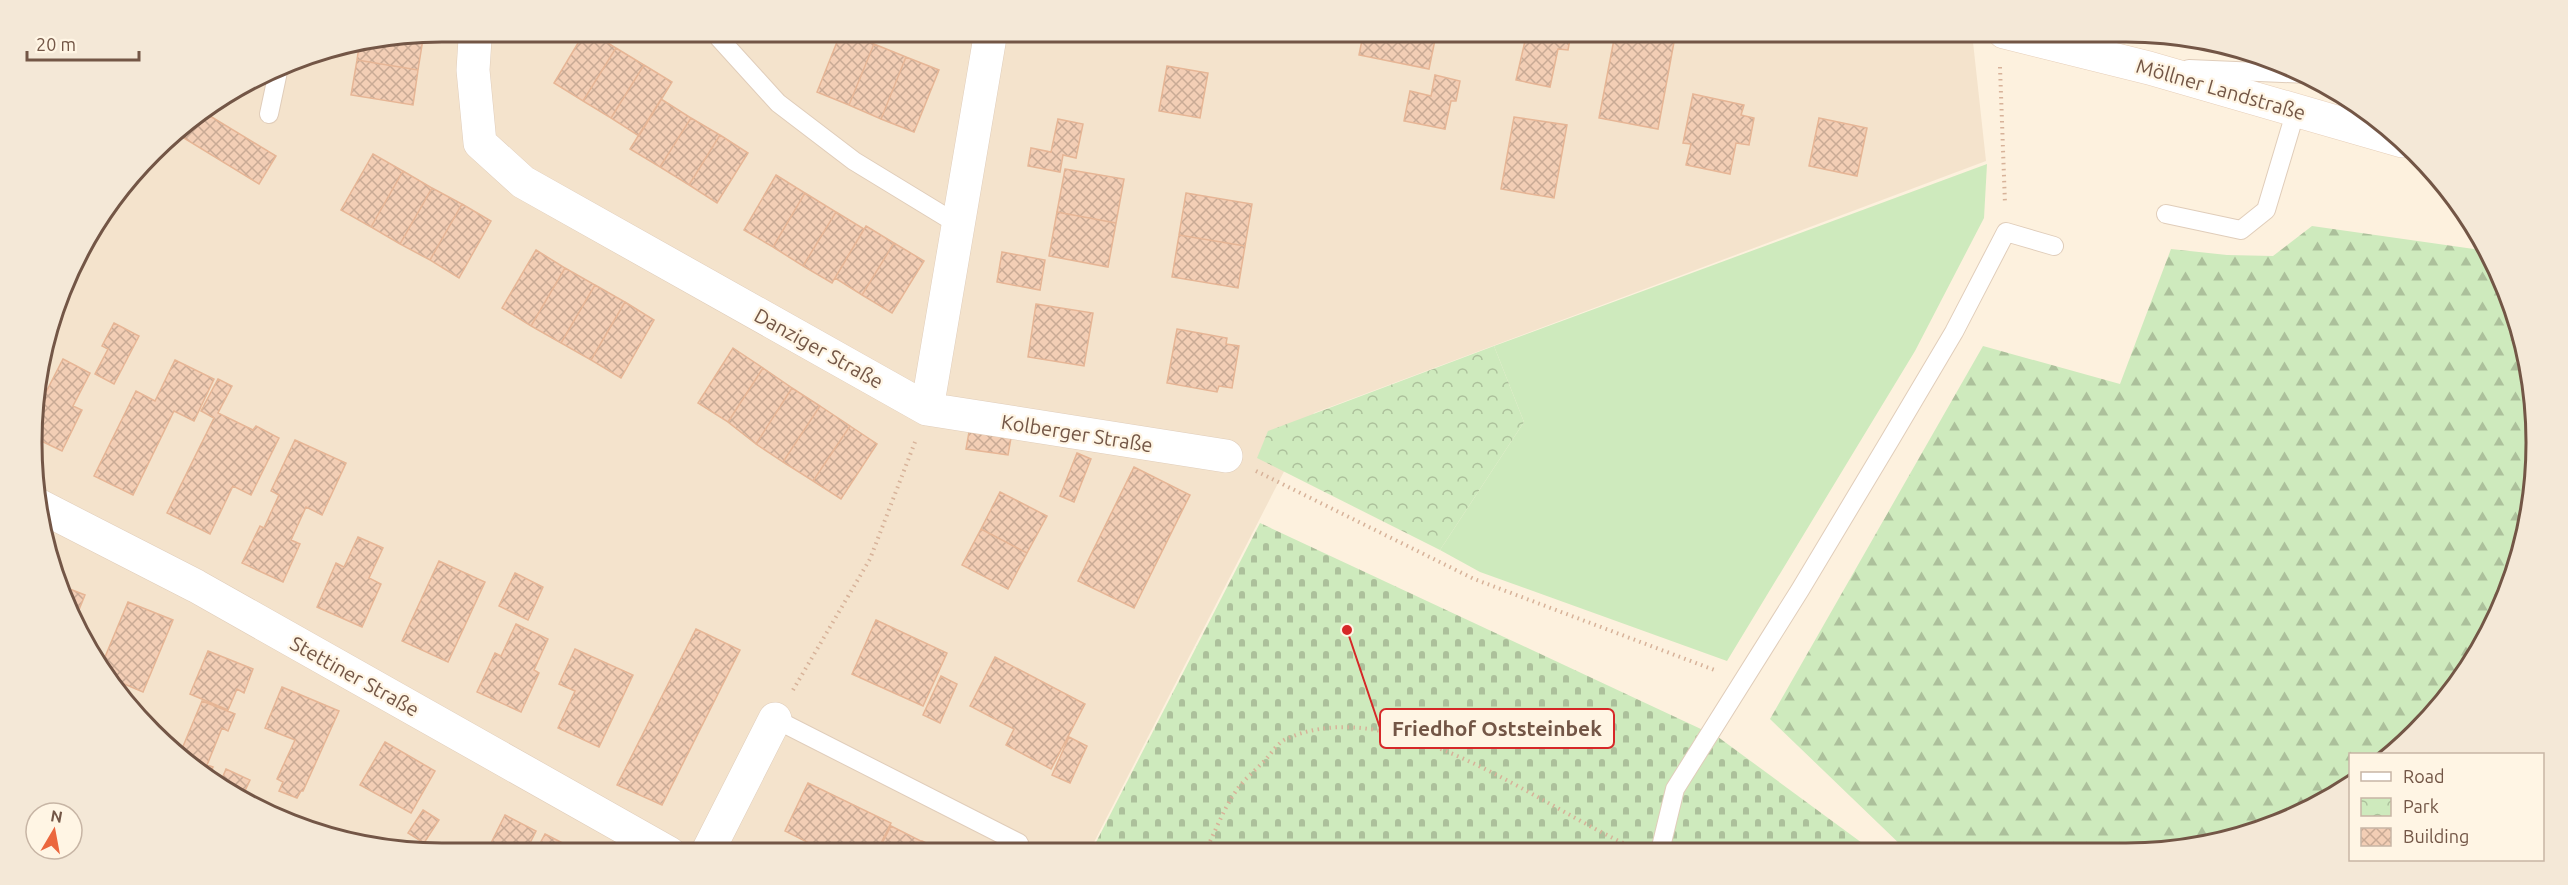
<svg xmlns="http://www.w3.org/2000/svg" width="2568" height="885" font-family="Ubuntu,sans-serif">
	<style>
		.residential { fill: #f4e3cc }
		.green { fill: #ceeabd }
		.forest { fill: url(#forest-firs) }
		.cemetery { fill: url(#cemetery-stones) }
		.park { fill: url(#park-crowns) }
		.building { fill: url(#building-cross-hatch); stroke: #e6b595; stroke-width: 1.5 }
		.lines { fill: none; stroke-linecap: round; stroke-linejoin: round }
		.lane-casing { stroke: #e0cdba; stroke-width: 20 }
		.street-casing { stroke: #e0cdba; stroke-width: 34 }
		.secondary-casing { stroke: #e6ceb8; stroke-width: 34 }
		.path { stroke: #d7b299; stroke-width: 4; stroke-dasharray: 1.5 4.5; stroke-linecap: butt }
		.lane { stroke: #fff; stroke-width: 18 }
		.street { stroke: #fff; stroke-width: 33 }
		.secondary { stroke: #fff; stroke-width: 33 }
		.labels { text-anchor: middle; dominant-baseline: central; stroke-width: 4.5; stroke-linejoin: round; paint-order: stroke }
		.street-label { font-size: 20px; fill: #735646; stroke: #fff5e4 }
		.rim { fill: none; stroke: #735646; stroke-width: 3 }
		.leader { fill: none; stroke: #d62828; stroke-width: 2 }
		.callout-dot { fill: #d62828; stroke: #fff5e4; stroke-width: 2 }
		.callout { fill: #fff5e4; stroke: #d62828; stroke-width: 2 }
		.callout-label { font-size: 21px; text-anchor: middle; font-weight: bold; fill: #735646 }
	</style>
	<defs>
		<pattern id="forest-firs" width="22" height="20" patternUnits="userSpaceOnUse" patternTransform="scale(1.5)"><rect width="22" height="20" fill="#ceeabd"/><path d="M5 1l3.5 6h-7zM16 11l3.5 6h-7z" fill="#acc09b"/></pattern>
		<pattern id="cemetery-stones" width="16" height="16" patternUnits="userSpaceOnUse" patternTransform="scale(1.5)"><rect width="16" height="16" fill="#ceeabd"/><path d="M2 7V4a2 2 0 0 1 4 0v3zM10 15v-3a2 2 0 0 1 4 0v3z" fill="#acc09b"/></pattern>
		<pattern id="park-crowns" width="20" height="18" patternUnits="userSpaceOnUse" patternTransform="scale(1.5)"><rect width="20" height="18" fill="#ceeabd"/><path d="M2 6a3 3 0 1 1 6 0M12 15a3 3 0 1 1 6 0" fill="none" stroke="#acc09b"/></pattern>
		<pattern id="building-cross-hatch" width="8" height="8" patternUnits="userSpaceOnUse" patternTransform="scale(1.5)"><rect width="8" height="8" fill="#f3ceb5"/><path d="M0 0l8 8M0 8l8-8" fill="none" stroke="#c9aa95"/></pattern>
	</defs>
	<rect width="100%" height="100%" fill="#fdf1de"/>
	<path class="residential" d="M 1932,32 L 1973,42 L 1986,161 L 1314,413 L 1089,852 L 443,853 L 336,840 L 214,784 L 152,733 L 101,671 L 45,549 L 32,470 L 35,389 L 74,260 L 116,193 L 171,134 L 286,63 L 363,39 Z"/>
	<path class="green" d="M 1987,164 L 1984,218 L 1915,351 L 1727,661 L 1480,572 L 1440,550 L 1524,422 L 1494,346 Z"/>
	<path class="forest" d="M 2312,226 L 2488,251 L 2515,310 L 2533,389 L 2536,469 L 2523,549 L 2481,648 L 2397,751 L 2392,754 L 2350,754 L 2350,782 L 2307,811 L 2179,850 L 1906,850 L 1770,719 L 1983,346 L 2120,384 L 2171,249 L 2227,255 L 2273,256 Z"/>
	<path class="cemetery" d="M 1260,523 L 1718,737 L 1873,851 L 1091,852 Z"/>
	<path class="park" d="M 1494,346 L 1524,422 L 1440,550 L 1257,458 L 1268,431 Z"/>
	<path class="building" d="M 1571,34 L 1568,50 L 1558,49 L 1550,87 L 1516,80 L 1525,41 L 1493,35 Z
		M 1615,34 L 1631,34 L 1674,42 L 1658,129 L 1599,118 Z
		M 1363,35 L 1436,35 L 1429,69 L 1359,55 Z
		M 839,37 L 857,37 L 874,44 L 849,105 L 817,92 Z
		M 581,38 L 600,38 L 616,48 L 583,101 L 554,83 Z
		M 423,39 L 418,70 L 357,60 L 360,40 Z
		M 874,44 L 906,57 L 881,119 L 849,105 Z
		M 616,48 L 644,65 L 611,118 L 583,101 Z
		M 906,57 L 939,70 L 914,132 L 881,119 Z
		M 357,60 L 418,70 L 413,105 L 351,95 Z
		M 644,65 L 672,82 L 639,136 L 611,118 Z
		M 1167,66 L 1208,73 L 1200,118 L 1159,111 Z
		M 1435,75 L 1460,81 L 1456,101 L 1451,101 L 1445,129 L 1404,121 L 1410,91 L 1431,96 Z
		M 1693,94 L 1744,105 L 1741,115 L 1754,118 L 1749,145 L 1736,143 L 1730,174 L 1686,165 L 1691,144 L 1683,143 Z
		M 661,99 L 691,118 L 660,167 L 630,149 Z
		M 205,113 L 276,156 L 259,184 L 174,132 Z
		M 1514,117 L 1567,125 L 1554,198 L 1501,189 Z
		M 691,118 L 720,135 L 689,185 L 660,167 Z
		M 1819,118 L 1867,128 L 1857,176 L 1809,166 Z
		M 1058,119 L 1083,124 L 1076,158 L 1063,155 L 1060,172 L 1028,166 L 1031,148 L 1051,152 Z
		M 720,135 L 748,153 L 717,203 L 689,185 Z
		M 373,154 L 403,171 L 371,227 L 341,210 Z
		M 1065,169 L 1124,179 L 1116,223 L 1057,212 Z
		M 403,171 L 432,188 L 400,244 L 371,227 Z
		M 776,175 L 805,193 L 773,247 L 744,230 Z
		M 432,188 L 462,204 L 430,260 L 400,244 Z
		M 805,193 L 836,212 L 803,266 L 773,247 Z
		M 1186,193 L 1252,204 L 1245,246 L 1179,235 Z
		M 462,204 L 491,221 L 459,278 L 430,260 Z
		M 836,212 L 864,229 L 832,283 L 803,266 Z
		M 1057,212 L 1116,223 L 1108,267 L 1049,256 Z
		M 866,226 L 894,243 L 862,295 L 835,278 Z
		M 1179,235 L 1245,246 L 1238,288 L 1172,277 Z
		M 894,243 L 924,261 L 892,313 L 862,295 Z
		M 536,250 L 565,268 L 531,326 L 502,308 Z
		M 1002,252 L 1045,260 L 1040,290 L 997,282 Z
		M 79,253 L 84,256 L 62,302 L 74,260 Z
		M 565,268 L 595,285 L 561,343 L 531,326 Z
		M 595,285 L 625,302 L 591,360 L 561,343 Z
		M 625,302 L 654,320 L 621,378 L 591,360 Z
		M 1036,304 L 1093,313 L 1084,366 L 1028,357 Z
		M 114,323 L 139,336 L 114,384 L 95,374 L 108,349 L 102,346 Z
		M 1177,329 L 1227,338 L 1226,344 L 1239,346 L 1232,388 L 1219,386 L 1217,392 L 1167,383 Z
		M 733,348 L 763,368 L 728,422 L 698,403 Z
		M 63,359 L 90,373 L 73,406 L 82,410 L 62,451 L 33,437 L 35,395 L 38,388 L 46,392 Z
		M 175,360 L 214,379 L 194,421 L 174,411 L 133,495 L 94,476 L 136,391 L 155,401 Z
		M 763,368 L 792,388 L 756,444 L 728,422 Z
		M 218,379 L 232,386 L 218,413 L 253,430 L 256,426 L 279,438 L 251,495 L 233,486 L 210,534 L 167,513 L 214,418 L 201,411 Z
		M 792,388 L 820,406 L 783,462 L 756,444 Z
		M 820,406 L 850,426 L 813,481 L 783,462 Z
		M 850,426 L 877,444 L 841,499 L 813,481 Z
		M 969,432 L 1011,438 L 1008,455 L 966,449 Z
		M 295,440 L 346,463 L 322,515 L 306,507 L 291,540 L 300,544 L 283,582 L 242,563 L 260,526 L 264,528 L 279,495 L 271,491 Z
		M 1077,453 L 1091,459 L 1074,502 L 1060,496 Z
		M 1134,467 L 1190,495 L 1134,608 L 1078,581 Z
		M 1000,492 L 1047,516 L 1027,553 L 981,529 Z
		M 981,529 L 1027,553 L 1008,589 L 962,565 Z
		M 358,537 L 383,548 L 369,578 L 381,584 L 362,627 L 317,607 L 336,563 L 344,567 Z
		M 439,561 L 485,582 L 448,662 L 402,641 Z
		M 515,573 L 543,587 L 528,620 L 499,606 Z
		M 62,586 L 85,595 L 76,617 Z
		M 128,602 L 173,620 L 143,692 L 105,676 L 100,669 Z
		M 876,620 L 947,653 L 923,706 L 852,674 Z
		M 516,624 L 548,639 L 534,670 L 539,673 L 521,712 L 477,692 L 495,653 L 501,656 Z
		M 696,629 L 740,650 L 662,805 L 617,785 Z
		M 575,649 L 633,675 L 599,747 L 558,728 L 575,691 L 559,684 Z
		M 208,651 L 253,669 L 244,693 L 237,689 L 228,710 L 190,694 Z
		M 995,657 L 1085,704 L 1051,769 L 1006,745 L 1014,729 L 970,706 Z
		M 941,676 L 957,684 L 940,723 L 923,715 Z
		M 282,687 L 339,711 L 303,791 L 301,791 L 297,798 L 279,791 L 283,782 L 277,779 L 295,740 L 265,728 Z
		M 202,701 L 235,714 L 228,731 L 222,728 L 207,765 L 213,767 L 208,779 L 179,756 Z
		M 1069,737 L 1087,746 L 1070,783 L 1052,775 Z
		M 385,742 L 435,771 L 411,813 L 360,785 Z
		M 226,769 L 250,780 L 242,797 L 219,786 Z
		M 808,783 L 891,823 L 876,853 L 819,853 L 821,849 L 785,831 Z
		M 423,810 L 439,820 L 424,843 L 408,833 Z
		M 505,815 L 536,831 L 525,853 L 486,853 Z
		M 891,826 L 921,841 L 916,853 L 877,853 Z
		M 545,834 L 582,853 L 535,853 Z
		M 922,841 L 945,852 L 916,853 Z"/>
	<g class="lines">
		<defs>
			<path id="lane" d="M 719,38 L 778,103 L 854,161 L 959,225
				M 2189,69 L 2307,74
				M 269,114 L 279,67
				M 2166,214 L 2241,230 L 2266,210 L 2296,110
				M 775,719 L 1019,843
				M 1660,851 L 1675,789 L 1800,590 L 1890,440 L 1954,332 L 2006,232 L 2054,246"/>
			<path id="street" d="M 475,39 L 473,70 L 480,143 L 523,182 L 927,409 L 1226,456
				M 927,409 L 990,37
				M 38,505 L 196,586 L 669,853
				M 707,853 L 775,719"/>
			<path id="secondary" d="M 2004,32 L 2149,68 L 2402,141"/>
		</defs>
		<use href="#lane" class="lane-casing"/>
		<use href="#street" class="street-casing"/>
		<use href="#secondary" class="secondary-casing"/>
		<path class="path" d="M 941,37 L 955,39
			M 2000,67 L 2005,204
			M 1256,471 L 1474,579 L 1717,671
			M 793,690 L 870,559 L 915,442
			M 1205,852 C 1215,832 1223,810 1236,791 C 1244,779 1257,769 1267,758 C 1272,752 1279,742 1286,739 C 1395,690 1538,806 1634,848"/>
		<use href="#lane" class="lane"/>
		<use href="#street" class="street"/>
		<use href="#secondary" class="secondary"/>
	</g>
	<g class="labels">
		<g class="street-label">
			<text transform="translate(2221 89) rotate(16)">Möllner Landstraße</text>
			<text transform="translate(819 348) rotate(29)">Danziger Straße</text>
			<text transform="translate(1077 433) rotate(9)">Kolberger Straße</text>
			<text transform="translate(355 676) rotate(29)">Stettiner Straße</text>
		</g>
	</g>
	<path d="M0 0H2568V885H0ZM442 42H2126A400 400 0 0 1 2526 442V443A400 400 0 0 1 2126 843H442A400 400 0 0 1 42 443V442A400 400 0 0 1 442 42Z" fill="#f4e8d7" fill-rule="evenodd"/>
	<path class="rim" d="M442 42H2126A400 400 0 0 1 2526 442V443A400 400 0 0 1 2126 843H442A400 400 0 0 1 42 443V442A400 400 0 0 1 442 42Z"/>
	<path class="leader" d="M1347 630L1380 728"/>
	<circle class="callout-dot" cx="1347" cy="630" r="6"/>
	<rect class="callout" x="1380" y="709" width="234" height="39" rx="6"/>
	<g class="callout-label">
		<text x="1497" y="736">Friedhof Oststeinbek</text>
	</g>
	<rect x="2349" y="753" width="195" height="108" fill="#fff5e4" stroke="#c7b5a5" stroke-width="1.5"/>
	<rect x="2361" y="772" width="30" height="9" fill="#ffffff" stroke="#c7b5a5" stroke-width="1.5"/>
	<text x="2403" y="783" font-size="18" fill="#735646">Road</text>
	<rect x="2361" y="798" width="30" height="18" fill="url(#park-crowns)" stroke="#c7b5a5" stroke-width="1.5"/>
	<text x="2403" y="813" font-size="18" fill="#735646">Park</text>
	<rect x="2361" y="828" width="30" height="18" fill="url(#building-cross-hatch)" stroke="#c7b5a5" stroke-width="1.5"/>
	<text x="2403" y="843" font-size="18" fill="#735646">Building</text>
	<g transform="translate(54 831) rotate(10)"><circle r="28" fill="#fff5e4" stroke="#c7b5a5" stroke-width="1.5"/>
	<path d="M0-4.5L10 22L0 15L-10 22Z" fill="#eb673e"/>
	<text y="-9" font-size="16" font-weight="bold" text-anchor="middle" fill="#735646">N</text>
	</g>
	<path d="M27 51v9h112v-9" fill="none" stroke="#735646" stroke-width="3"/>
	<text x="36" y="51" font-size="18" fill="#735646" stroke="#fff5e4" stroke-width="4.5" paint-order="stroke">20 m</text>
</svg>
